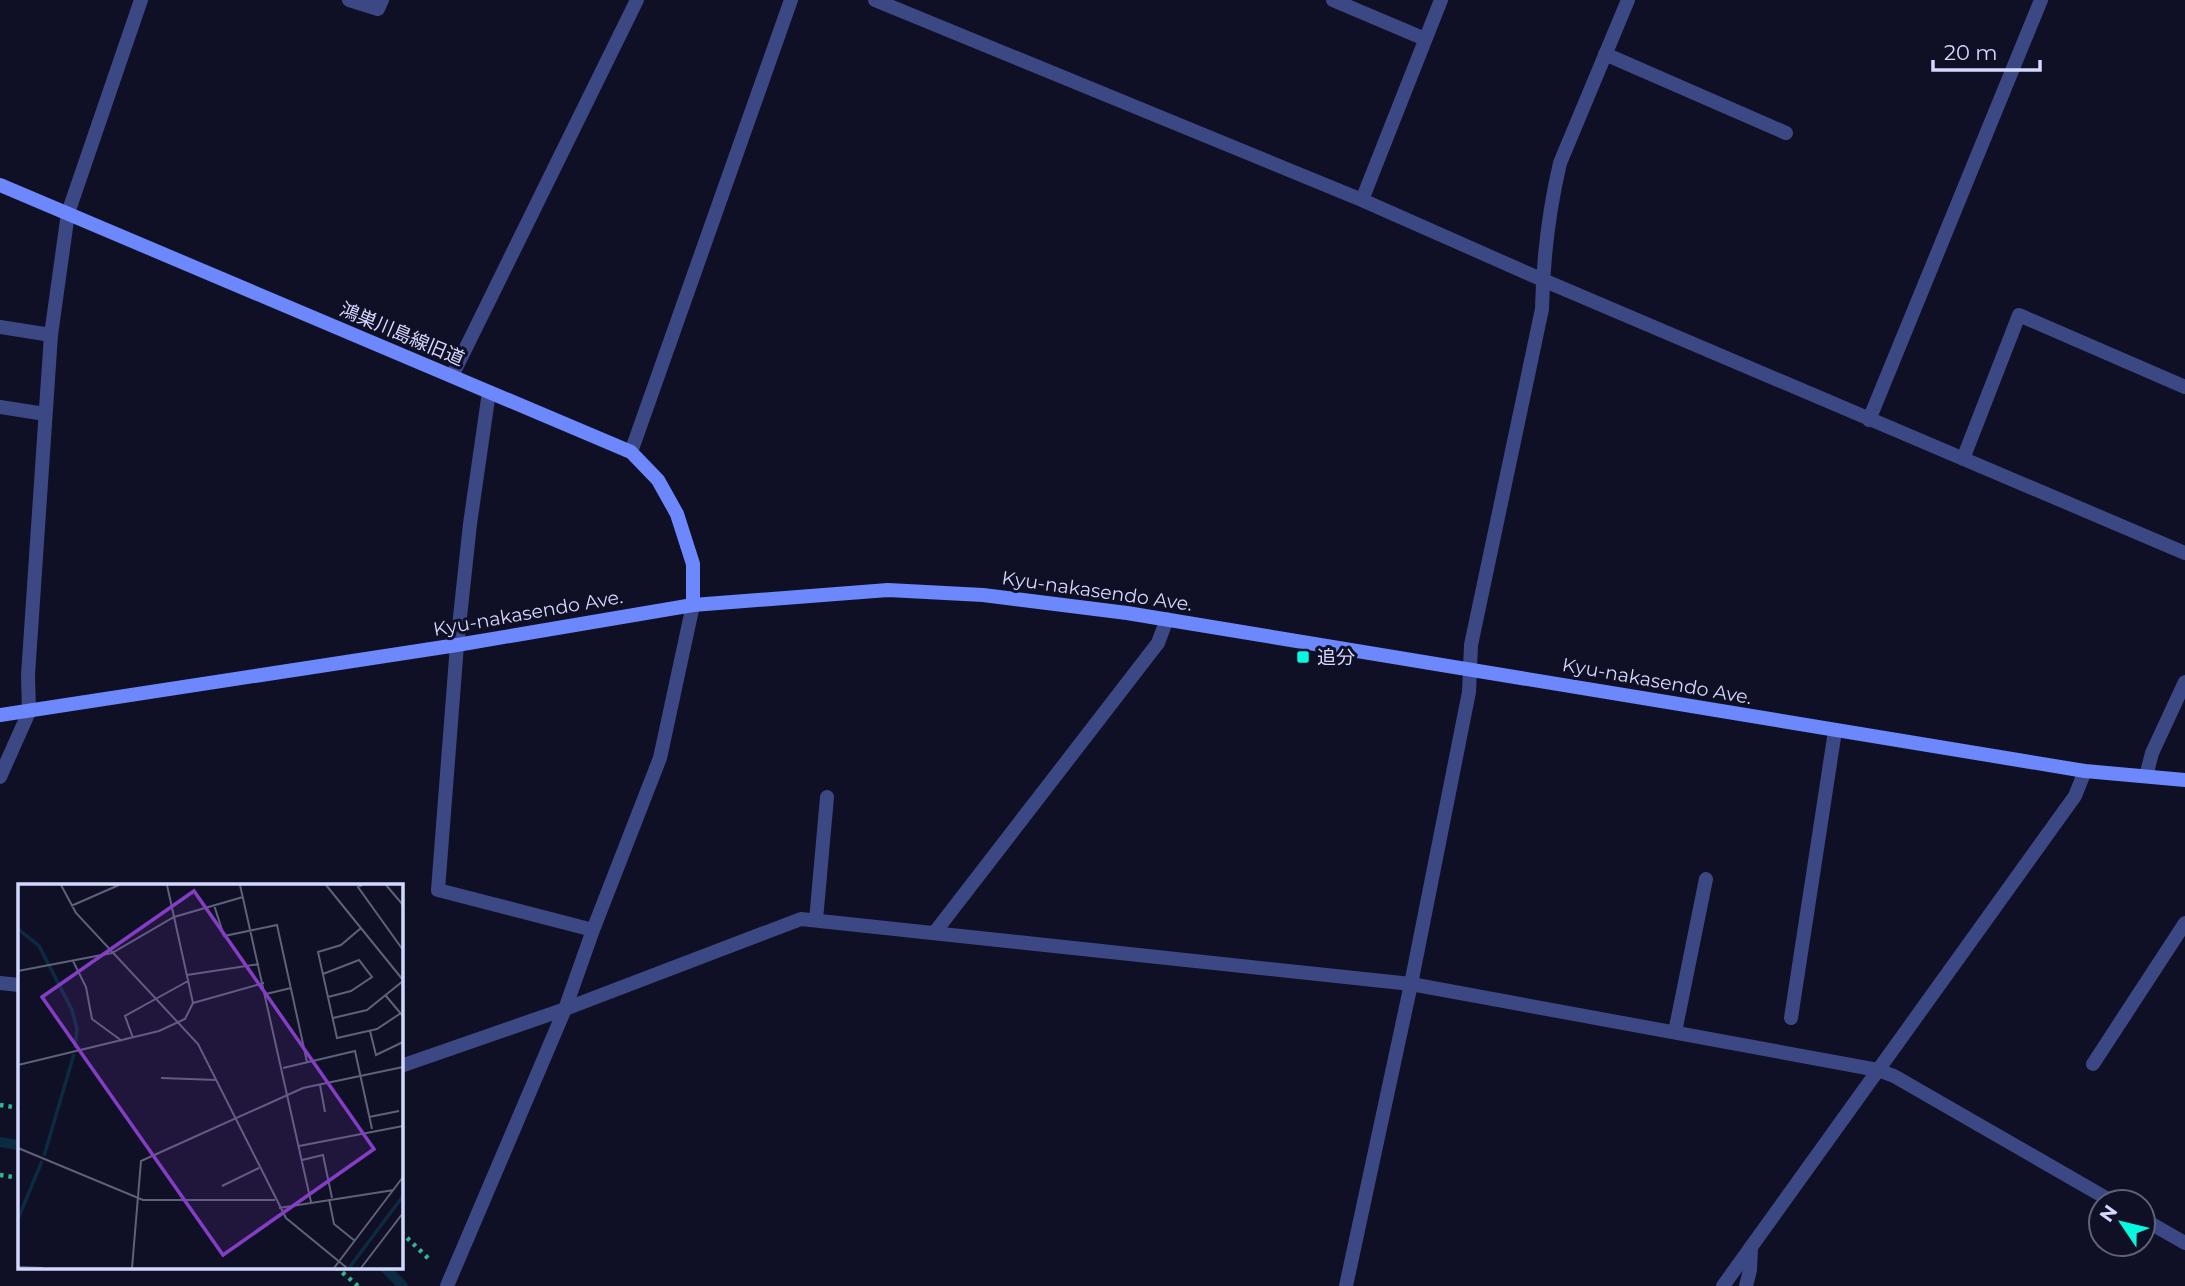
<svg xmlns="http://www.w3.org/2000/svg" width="2185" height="1286" font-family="Montserrat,'Noto Sans JP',sans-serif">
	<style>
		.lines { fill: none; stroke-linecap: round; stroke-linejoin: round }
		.stream { stroke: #0b2b42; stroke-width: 10 }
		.path { stroke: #32b591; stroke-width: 4.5; stroke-dasharray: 3.5 5; stroke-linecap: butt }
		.lane { stroke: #3b4883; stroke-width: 14 }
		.street { stroke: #3b4883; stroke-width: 14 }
		.secondary { stroke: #6d88fc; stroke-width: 14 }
		.poi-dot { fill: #05f9de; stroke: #0f1025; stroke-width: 2.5 }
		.labels { text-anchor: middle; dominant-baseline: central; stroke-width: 6; stroke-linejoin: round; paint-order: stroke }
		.street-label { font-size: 19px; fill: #d4d8fe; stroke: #0f1025 }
		.poi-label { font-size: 19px; fill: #d4d8fe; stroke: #0f1025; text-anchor: start }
		.inset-river { fill: none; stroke: #0b2b42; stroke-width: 3.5 }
		.inset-road { fill: none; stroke: #5e607c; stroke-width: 2 }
		.view { fill: #843dc5; fill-opacity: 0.15; stroke: #843dc5; stroke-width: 3.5 }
		.inset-edge { fill: none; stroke: #d4d8fe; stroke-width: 3.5 }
	</style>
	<rect width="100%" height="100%" fill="#0f1025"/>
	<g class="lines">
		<path class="stream" d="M 0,1142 L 19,1145
			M 384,1267 L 403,1286"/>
		<path class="path" d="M 0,1105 L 19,1108
			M 0,1175 L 19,1178
			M 401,1232 L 431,1261
			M 336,1267 L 358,1286"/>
		<path class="lane" d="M 0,327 L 51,335
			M 0,407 L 45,414
			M 816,920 L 827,797
			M 565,1009 L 801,919 L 1411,984 L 1878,1070 L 1894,1076 L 2113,1202
			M 1675,1032 L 1706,879
			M 2093,1064 L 2185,923
			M 2143,1219 L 2185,1243
			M 1746,1286 L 1750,1270 L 1751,1247"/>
		<path class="street" d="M 349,0 L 378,9 L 382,0
			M 875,0 L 1362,200 L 1543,280 L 2185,553
			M 1333,0 L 1425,39
			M 1605,54 L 1786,133
			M 1362,200 L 1441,0
			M 452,376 L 637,0
			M 489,392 L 470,524 L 457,645 L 438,890 L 593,930
			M 1869,420 L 2041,0
			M 631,452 L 791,0
			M 1963,459 L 2019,315 L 2185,387
			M 2146,776 L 2152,753 L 2185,682
			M 0,777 L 29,712 L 28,675 L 51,335 L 68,213 L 141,0
			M 935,932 L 1158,643 L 1167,619
			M 0,983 L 19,985
			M 1791,1018 L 1835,731
			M 401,1066 L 565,1009
			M 447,1286 L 565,1009 L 593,930 L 660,758 L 693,605
			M 1346,1286 L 1411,984 L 1469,692 L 1471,645 L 1542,309 C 1543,260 1549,210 1560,163 L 1628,0
			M 1723,1286 L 2075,796 L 2085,771"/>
		<path class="secondary" d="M 0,185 L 631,452 L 658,480 L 677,514 L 693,564 L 693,605
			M 0,715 L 457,645 L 693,605 L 888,590 L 983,595 L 1127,613 L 2085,771 L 2185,780"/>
	</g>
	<rect class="poi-dot" x="1296" y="650" width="14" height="14" rx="3.5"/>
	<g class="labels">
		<g class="street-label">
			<text transform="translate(402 334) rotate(23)">鴻巣川島線旧道</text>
			<text transform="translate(1097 591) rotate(8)">Kyu-nakasendo Ave.</text>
			<text transform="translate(528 613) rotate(-10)">Kyu-nakasendo Ave.</text>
			<text transform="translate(1657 681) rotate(10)">Kyu-nakasendo Ave.</text>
		</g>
		<g class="poi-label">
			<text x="1317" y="657">追分</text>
		</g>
	</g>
	<g transform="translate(18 884)">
		<rect width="385" height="385" fill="#0f1025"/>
		<path class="inset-river" d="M 0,45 L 21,62 L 54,126 L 59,145 L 57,164M 26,272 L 56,170M 0,335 L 24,277M 331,384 L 385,312"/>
		<path class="inset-road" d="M 43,1 L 58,29 L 180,160 L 268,334 L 329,384M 222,1 L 293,318M 308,1 L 385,96M 344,1 L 340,3 L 385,66M 368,1 L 385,21M 196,21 L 206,52 L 259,41 L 289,178M 53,22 L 101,1M 343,44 L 323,61 L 300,68 L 319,154 L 359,145 L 383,129M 55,77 L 68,103 L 74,135 L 104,157M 0,87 L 94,69 L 156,33 L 225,13M 305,90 L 341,76 L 354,93 L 333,107 L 310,113M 169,91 L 241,80M 248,110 L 273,104M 368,112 L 384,131M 175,119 L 246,99M 315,134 L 349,126 L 385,97M 352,147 L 358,171 L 385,158M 115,154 L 107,132 L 170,97M 0,181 L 141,147 L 167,135 L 175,119 L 149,1M 265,184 L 337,167 L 354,245M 143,194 L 199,196M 302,201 L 307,228M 351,233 L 381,227M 281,262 L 385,242M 0,264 L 125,316 L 257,316M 284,276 L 305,271 L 314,314M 204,302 L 241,284M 311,315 L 316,340 L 337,357M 261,324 L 376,306M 0,383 L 25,384M 114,384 L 123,277 L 285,204 L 385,183M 316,384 L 385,293M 343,384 L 385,329"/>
		<path class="view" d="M 176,7 L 356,265 L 205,371 L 24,113 Z"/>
		<rect width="385" height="385" class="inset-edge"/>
	</g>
	<g transform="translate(2122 1223) rotate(305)"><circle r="33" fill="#0f1025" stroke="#5e607c" stroke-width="2"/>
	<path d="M0-5L12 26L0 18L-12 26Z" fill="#05f9de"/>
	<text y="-10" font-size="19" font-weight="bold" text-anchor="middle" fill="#d4d8fe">N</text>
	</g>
	<path d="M1933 60v10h107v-10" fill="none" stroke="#d4d8fe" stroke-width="3.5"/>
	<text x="1944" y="60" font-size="21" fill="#d4d8fe" stroke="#0f1025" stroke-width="5" paint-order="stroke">20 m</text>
</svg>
